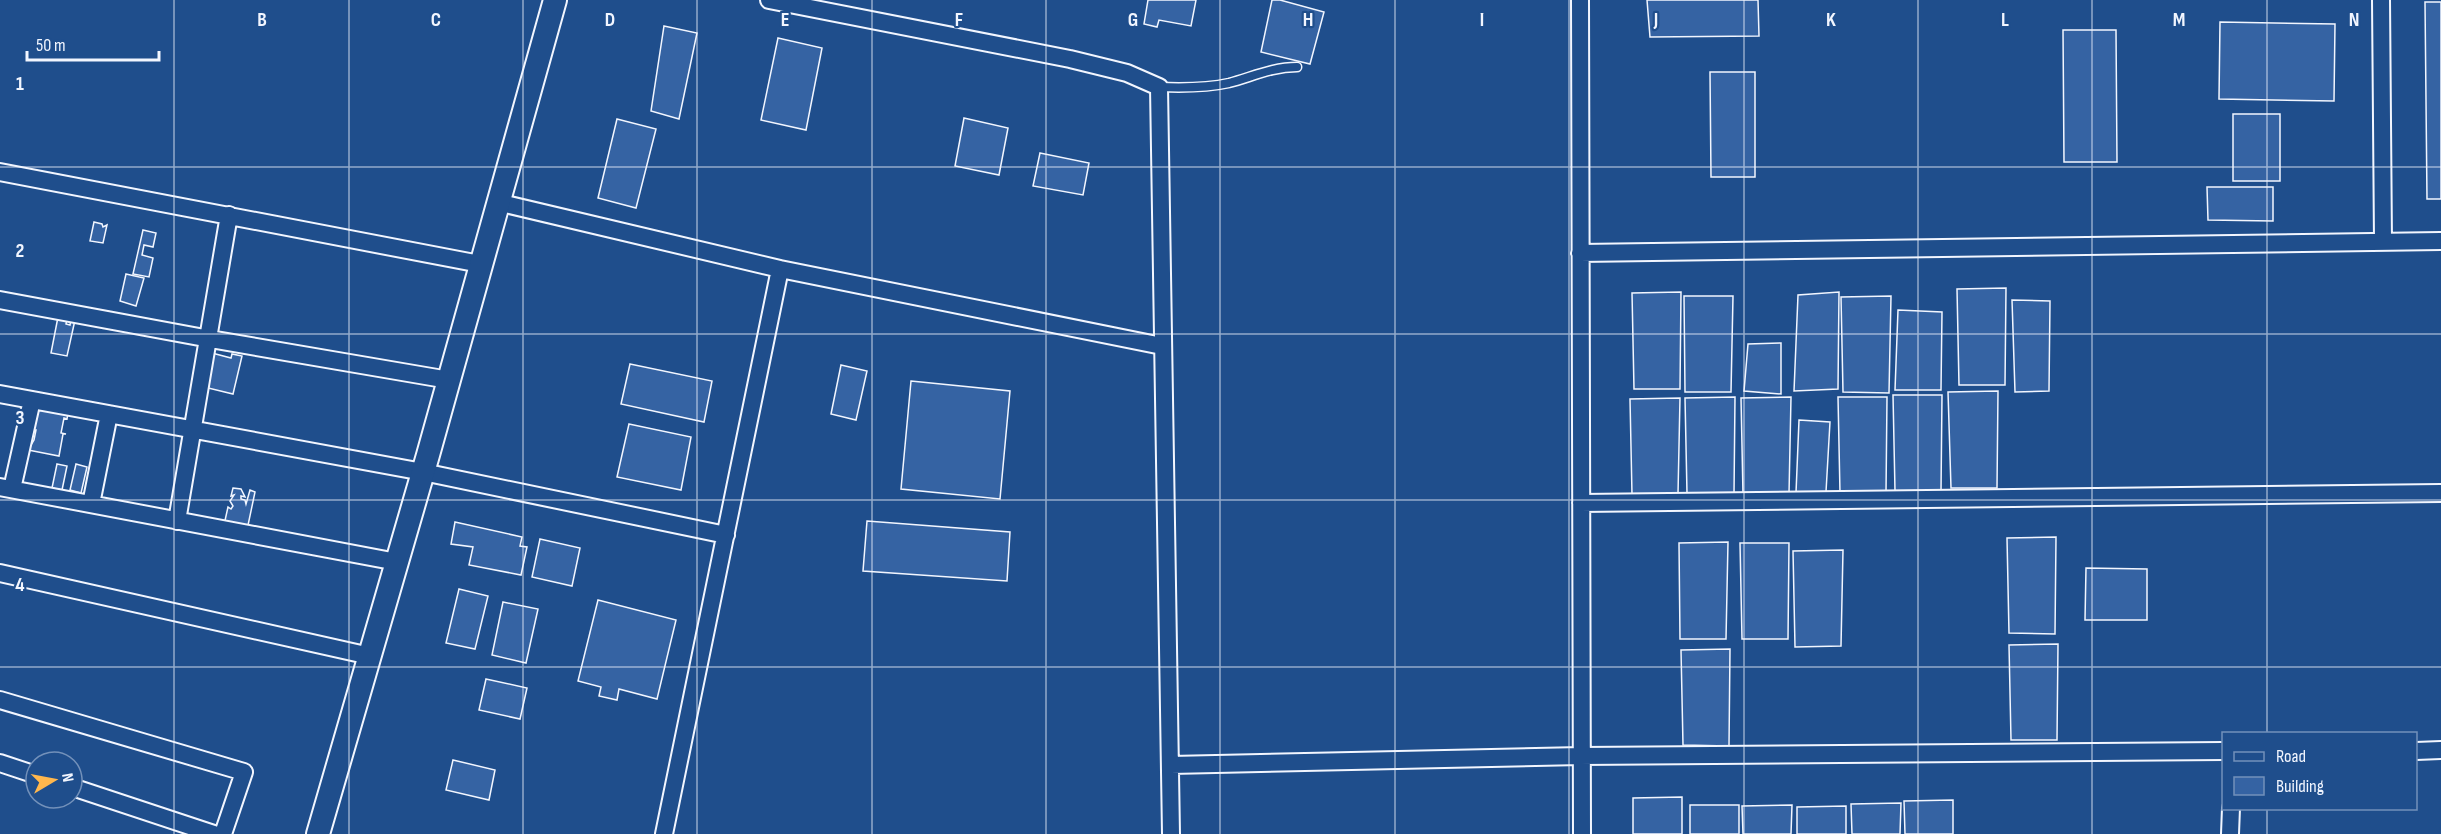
<svg xmlns="http://www.w3.org/2000/svg" width="2441" height="834" font-family="'Sofia Sans Condensed',sans-serif">
	<style>
		.building { fill: #3563a3; stroke: #f2f6ff; stroke-width: 1.5 }
		.lines { fill: none; stroke-linecap: round; stroke-linejoin: round }
		.service-casing { stroke: #f2f6ff; stroke-width: 11 }
		.minor-casing { stroke: #f2f6ff; stroke-width: 20 }
		.secondary-casing { stroke: #f2f6ff; stroke-width: 26 }
		.service { stroke: #1f4e8c; stroke-width: 8 }
		.minor { stroke: #1f4e8c; stroke-width: 16 }
		.secondary { stroke: #1f4e8c; stroke-width: 22 }
		.grid { fill: none; stroke: #f2f6ff; stroke-width: 1.5; stroke-opacity: 0.55 }
		.grid-label { font-size: 20px; text-anchor: middle; font-weight: bold; fill: #f2f6ff; stroke: #1f4e8c; stroke-width: 4.5; stroke-linejoin: round; paint-order: stroke }
	</style>
	<rect width="100%" height="100%" fill="#1f4e8c"/>
	<path class="building" d="M 1148,0 L 1196,0 L 1191,26 L 1159,20 L 1157,27 L 1144,24 Z
		M 1272,0 L 1280,0 L 1324,12 L 1310,64 L 1261,52 Z
		M 1647,0 L 1758,0 L 1759,36 L 1650,37 Z
		M 2425,2 L 2441,2 L 2441,199 L 2427,199 Z
		M 2220,22 L 2335,24 L 2334,101 L 2219,99 Z
		M 664,26 L 697,33 L 679,119 L 651,111 Z
		M 2063,30 L 2116,30 L 2117,162 L 2064,162 Z
		M 778,38 L 822,48 L 806,130 L 761,120 Z
		M 1710,72 L 1755,72 L 1755,177 L 1711,177 Z
		M 2233,114 L 2280,114 L 2280,181 L 2233,181 Z
		M 964,118 L 1008,128 L 999,175 L 955,166 Z
		M 617,119 L 656,129 L 636,208 L 598,198 Z
		M 1040,153 L 1089,163 L 1083,195 L 1033,186 Z
		M 2207,187 L 2273,187 L 2273,221 L 2208,220 Z
		M 94,222 L 102,224 L 103,227 L 107,225 L 103,243 L 90,241 Z
		M 143,230 L 156,233 L 153,247 L 144,245 L 142,255 L 153,258 L 149,277 L 133,274 Z
		M 126,274 L 144,278 L 136,306 L 120,301 Z
		M 2006,288 L 2005,385 L 1959,385 L 1957,289 Z
		M 1681,292 L 1680,389 L 1634,389 L 1632,293 Z
		M 1839,292 L 1838,389 L 1794,391 L 1798,295 Z
		M 1684,296 L 1733,296 L 1731,392 L 1685,392 Z
		M 1891,296 L 1889,393 L 1843,392 L 1841,297 Z
		M 2012,300 L 2050,301 L 2049,391 L 2015,392 Z
		M 1898,310 L 1942,312 L 1941,390 L 1895,390 Z
		M 58,317 L 67,319 L 66,324 L 70,325 L 71,319 L 75,320 L 67,356 L 51,353 Z
		M 1781,343 L 1781,394 L 1744,391 L 1748,344 Z
		M 212,353 L 231,358 L 232,354 L 242,356 L 233,394 L 204,387 Z
		M 630,364 L 712,381 L 704,422 L 621,404 Z
		M 841,365 L 867,371 L 856,420 L 831,414 Z
		M 911,381 L 1010,391 L 1000,499 L 901,489 Z
		M 1998,391 L 1997,488 L 1951,488 L 1948,392 Z
		M 1893,395 L 1942,395 L 1941,491 L 1895,491 Z
		M 1735,397 L 1734,494 L 1687,493 L 1685,398 Z
		M 1791,397 L 1789,494 L 1743,494 L 1741,398 Z
		M 1838,397 L 1887,397 L 1886,493 L 1840,493 Z
		M 1680,398 L 1678,494 L 1632,495 L 1630,399 Z
		M 39,402 L 68,412 L 67,419 L 64,418 L 61,433 L 66,434 L 63,434 L 59,456 L 28,450 L 34,440 L 36,430 L 33,430 Z
		M 1799,420 L 1830,422 L 1826,492 L 1796,493 Z
		M 629,424 L 691,437 L 681,490 L 617,477 Z
		M 57,464 L 67,466 L 62,490 L 52,488 Z
		M 76,464 L 87,467 L 81,493 L 70,490 Z
		M 233,488 L 241,489 L 245,497 L 241,496 L 241,499 L 245,500 L 246,504 L 250,490 L 255,492 L 247,530 L 224,525 L 228,507 L 231,509 L 233,506 L 230,501 L 234,495 L 231,496 Z
		M 867,521 L 1010,532 L 1007,581 L 863,571 Z
		M 455,522 L 522,537 L 520,546 L 527,547 L 521,575 L 469,565 L 473,547 L 451,544 Z
		M 2056,537 L 2055,634 L 2009,633 L 2007,538 Z
		M 540,539 L 580,548 L 572,586 L 532,577 Z
		M 1728,542 L 1726,639 L 1680,639 L 1679,543 Z
		M 1740,543 L 1789,543 L 1788,639 L 1742,639 Z
		M 1843,550 L 1841,646 L 1795,647 L 1793,551 Z
		M 2086,568 L 2147,569 L 2147,620 L 2085,620 Z
		M 459,589 L 488,596 L 475,649 L 446,643 Z
		M 598,600 L 676,620 L 657,699 L 619,689 L 617,700 L 599,696 L 601,687 L 578,681 Z
		M 503,602 L 538,609 L 526,663 L 492,655 Z
		M 2058,644 L 2057,740 L 2011,740 L 2009,645 Z
		M 1730,649 L 1729,746 L 1683,745 L 1681,650 Z
		M 486,679 L 527,688 L 520,719 L 479,710 Z
		M 453,760 L 495,770 L 489,800 L 446,790 Z
		M 1682,797 L 1682,834 L 1633,834 L 1633,798 Z
		M 1953,800 L 1953,834 L 1905,834 L 1904,801 Z
		M 1901,803 L 1900,834 L 1852,834 L 1851,804 Z
		M 1690,805 L 1739,805 L 1739,834 L 1690,834 Z
		M 1792,805 L 1791,834 L 1743,834 L 1742,806 Z
		M 1846,806 L 1846,834 L 1797,834 L 1797,807 Z"/>
	<g class="lines">
		<defs>
			<path id="service" d="M 1159,87 C 1183,88 1206,88 1229,83 C 1252,77 1272,67 1297,67"/>
			<path id="minor" d="M 769,0 L 1070,59 L 1127,73 L 1159,87 L 1171,834
				M 1580,0 L 1582,834
				M 2381,0 L 2383,242
				M 0,172 L 480,264
				M 497,202 L 780,269 L 664,834
				M 1580,253 L 2441,241
				M 780,269 L 1162,346
				M 0,300 L 210,339 L 449,380
				M 0,394 L 423,472 L 726,535
				M 0,487 L 397,562
				M 12,489 L 32,400
				M 1581,503 L 2441,493
				M 91,504 L 109,414
				M 177,521 L 229,215
				M 0,573 L 370,656
				M 0,700 L 244,772 L 223,834
				M 2416,751 L 2441,750
				M 0,763 L 36,775
				M 1171,765 L 1581,756 L 2224,751
				M 72,787 L 214,834
				M 2230,834 L 2231,808"/>
			<path id="secondary" d="M 318,834 L 428,455 L 555,0"/>
		</defs>
		<use href="#service" class="service-casing"/>
		<use href="#minor" class="minor-casing"/>
		<use href="#secondary" class="secondary-casing"/>
		<use href="#service" class="service"/>
		<use href="#minor" class="minor"/>
		<use href="#secondary" class="secondary"/>
	</g>
	<path class="grid" d="M 174,0 L 174,834M 349,0 L 349,834M 523,0 L 523,834M 697,0 L 697,834M 872,0 L 872,834M 1046,0 L 1046,834M 1220,0 L 1220,834M 1395,0 L 1395,834M 1569,0 L 1569,834M 1744,0 L 1744,834M 1918,0 L 1918,834M 2092,0 L 2092,834M 2267,0 L 2267,734M 0,167 L 2441,167M 0,334 L 2441,334M 0,500 L 2441,500M 0,667 L 2441,667M 2267,808 L 2267,834"/>
	<g class="grid-label">
		<text x="262" y="26">B</text>
		<text x="436" y="26">C</text>
		<text x="610" y="26">D</text>
		<text x="785" y="26">E</text>
		<text x="959" y="26">F</text>
		<text x="1133" y="26">G</text>
		<text x="1308" y="26">H</text>
		<text x="1482" y="26">I</text>
		<text x="1656" y="26">J</text>
		<text x="1831" y="26">K</text>
		<text x="2005" y="26">L</text>
		<text x="2179" y="26">M</text>
		<text x="2354" y="26">N</text>
		<text x="20" y="90">1</text>
		<text x="20" y="257">2</text>
		<text x="20" y="424">3</text>
		<text x="20" y="591">4</text>
	</g>
	<rect x="2222" y="732" width="195" height="78" fill="#1f4e8c" stroke="#7391ba" stroke-width="1.5"/>
	<rect x="2234" y="752" width="30" height="9" fill="#1f4e8c" stroke="#7391ba" stroke-width="1.5"/>
	<text x="2276" y="762" font-size="18" fill="#f2f6ff">Road</text>
	<rect x="2234" y="777" width="30" height="18" fill="#3563a3" stroke="#7391ba" stroke-width="1.5"/>
	<text x="2276" y="792" font-size="18" fill="#f2f6ff">Building</text>
	<g transform="translate(54 780) rotate(80)"><circle r="28" fill="#1f4e8c" stroke="#7391ba" stroke-width="1.5"/>
	<path d="M0-4.5L10 22L0 15L-10 22Z" fill="#ffb74d"/>
	<text y="-9" font-size="16" font-weight="bold" text-anchor="middle" fill="#f2f6ff">N</text>
	</g>
	<path d="M27 51v9h132v-9" fill="none" stroke="#f2f6ff" stroke-width="3"/>
	<text x="36" y="51" font-size="18" fill="#f2f6ff" stroke="#1f4e8c" stroke-width="4.5" paint-order="stroke">50 m</text>
</svg>
